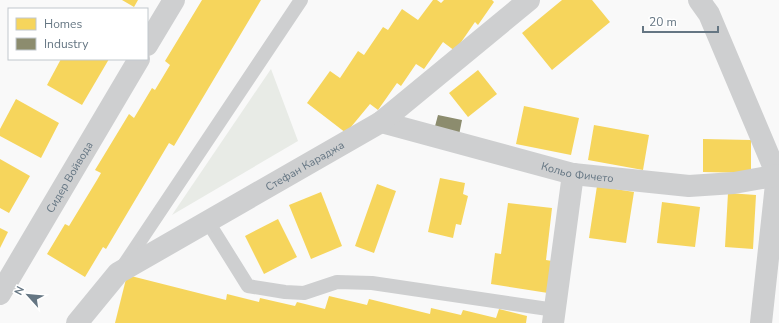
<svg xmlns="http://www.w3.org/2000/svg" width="779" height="323" font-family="'Nunito Sans',sans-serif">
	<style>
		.green { fill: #e8ebe6 }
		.homes { fill: #f6d55c }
		.industry { fill: #8c8c6e }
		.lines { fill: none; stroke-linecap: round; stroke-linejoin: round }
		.lane { stroke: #cecfd0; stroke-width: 14 }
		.street { stroke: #cecfd0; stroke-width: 22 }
		.labels { text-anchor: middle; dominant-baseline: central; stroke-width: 4; stroke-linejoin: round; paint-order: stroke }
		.street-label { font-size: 11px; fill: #657683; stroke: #fff }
	</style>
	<rect width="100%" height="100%" fill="#f9f9f9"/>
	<path class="green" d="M 271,69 L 298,141 L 172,215 Z"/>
	<path class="homes" d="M 122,0 L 138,0 L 134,7 Z
		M 202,0 L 261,0 L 174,146 L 169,143 L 106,249 L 103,247 L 85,277 L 47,254 L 65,224 L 69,226 L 97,180 L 101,173 L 95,170 L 129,114 L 134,118 L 152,88 L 155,90 L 170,65 L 165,61 Z
		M 433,0 L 437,0 L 441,3 L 444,0 L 492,0 L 494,2 L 478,25 L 475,22 L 455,51 L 443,42 L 424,69 L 416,64 L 401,86 L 397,83 L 378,110 L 370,104 L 346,133 L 307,103 L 330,71 L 340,78 L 358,51 L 364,55 L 383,27 L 388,30 L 402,9 L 418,20 Z
		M 562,0 L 592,0 L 610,22 L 552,70 L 522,33 Z
		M 61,59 L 109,59 L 82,105 L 47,85 Z
		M 478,70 L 497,94 L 468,117 L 449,93 Z
		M 16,99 L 59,123 L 41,158 L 0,136 L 0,129 Z
		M 524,106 L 579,118 L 571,155 L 516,144 Z
		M 594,125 L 649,135 L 643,170 L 588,160 Z
		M 703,139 L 751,140 L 751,173 L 703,172 Z
		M 0,159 L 30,176 L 9,213 L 0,208 Z
		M 440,178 L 465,183 L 463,194 L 468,196 L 461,225 L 456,224 L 453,238 L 428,232 Z
		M 377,184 L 396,191 L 374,253 L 355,246 Z
		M 597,186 L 634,192 L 626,243 L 589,238 Z
		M 321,192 L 342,246 L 311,259 L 289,205 Z
		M 728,193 L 756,195 L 753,249 L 725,247 Z
		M 662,202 L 700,207 L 695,247 L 657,243 Z
		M 508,203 L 552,208 L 546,260 L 552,261 L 548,293 L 491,284 L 495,253 L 501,254 Z
		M 278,219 L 297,257 L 264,274 L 245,236 Z
		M 0,228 L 8,232 L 0,248 Z
		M 127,275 L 226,300 L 227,294 L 259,302 L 260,298 L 295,306 L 297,302 L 325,309 L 329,296 L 367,305 L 369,299 L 430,314 L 431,308 L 461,315 L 463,310 L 496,318 L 499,309 L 527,316 L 526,323 L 115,323 Z"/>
	<path class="industry" d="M 438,115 L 462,120 L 459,135 L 434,130 Z"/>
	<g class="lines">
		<path class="lane" d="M 208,222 L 248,286 L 285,292 L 304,293 L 337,282 L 372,283 L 555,310
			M 122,268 L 301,0"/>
		<g class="street">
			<path d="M 699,0 L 709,14 L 777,175 L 761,323"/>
			<path d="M 147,45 L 174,0"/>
			<path id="s1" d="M 381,122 L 573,174 L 689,186 L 734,183 L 779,175"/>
			<path id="s2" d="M 0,294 L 139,59"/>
			<path id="s3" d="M 77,323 L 118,273 L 381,122 L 529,0"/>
			<path d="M 553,323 L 573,174"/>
		</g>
	</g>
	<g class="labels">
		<g class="street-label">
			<text stroke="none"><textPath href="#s3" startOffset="280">Стефан Караджа</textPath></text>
			<text stroke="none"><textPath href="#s1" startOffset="203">Кольо Фичето</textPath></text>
			<text stroke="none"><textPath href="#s2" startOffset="136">Сидер Войвода</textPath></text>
		</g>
	</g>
	<rect x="8" y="8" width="140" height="52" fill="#ffffff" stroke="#c1c8cd"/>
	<rect x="16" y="18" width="20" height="12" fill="#f6d55c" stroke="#c1c8cd"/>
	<text x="44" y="28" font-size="12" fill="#657683">Homes</text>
	<rect x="16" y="38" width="20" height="12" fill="#8c8c6e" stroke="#c1c8cd"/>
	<text x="44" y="48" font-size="12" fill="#657683">Industry</text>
	<g transform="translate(28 295) rotate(297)" stroke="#ffffff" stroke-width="3" paint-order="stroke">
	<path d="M0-3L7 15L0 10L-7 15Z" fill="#657683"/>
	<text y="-6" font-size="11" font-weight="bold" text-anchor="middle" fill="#657683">N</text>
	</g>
	<path d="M643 26v6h75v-6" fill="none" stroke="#657683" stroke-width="2"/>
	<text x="649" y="26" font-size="12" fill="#657683" stroke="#ffffff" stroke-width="3" paint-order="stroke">20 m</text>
</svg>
